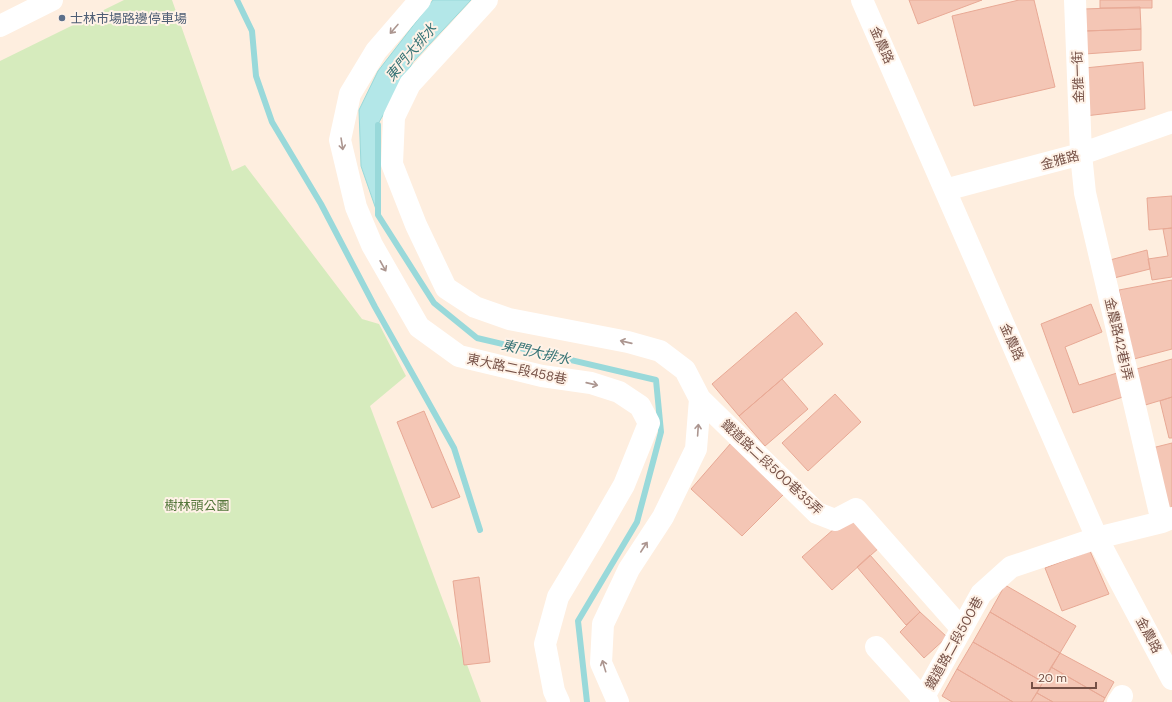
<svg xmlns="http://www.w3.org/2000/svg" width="1172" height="702" font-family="'DM Sans','Noto Sans TC',sans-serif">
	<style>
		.green { fill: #d6ebbd }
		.water { fill: #b3e7e8; stroke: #99d9da }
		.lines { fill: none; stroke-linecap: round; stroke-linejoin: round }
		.stream { stroke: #99d9da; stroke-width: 6 }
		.building { fill: #f4c6b5; stroke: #e8a995 }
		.minor { stroke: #fff; stroke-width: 22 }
		.oneway { stroke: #ac9690 }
		.service-dot { fill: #5c6f8a; stroke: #fff2e7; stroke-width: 1.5 }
		.labels { text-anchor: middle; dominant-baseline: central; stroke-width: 4; stroke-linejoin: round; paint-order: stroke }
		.service-label { font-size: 13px; fill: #4e5e75; stroke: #fff2e7; text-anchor: start }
		.street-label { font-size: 13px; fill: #755046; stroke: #fff2e7 }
		.park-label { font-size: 13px; fill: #54763b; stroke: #fff2e7 }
		.water-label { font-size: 14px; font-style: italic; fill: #367375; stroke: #fff2e7 }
	</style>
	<rect width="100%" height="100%" fill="#feeedf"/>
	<path class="green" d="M 124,0 L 172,0 L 232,171 L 245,165 L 362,319 L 379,324 L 406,376 L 370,406 L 481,702 L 0,702 L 0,61 Z"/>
	<path class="water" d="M 433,0 L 471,0 L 413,62 L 378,124 L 378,215 L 361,166 L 359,110 L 378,71 Z"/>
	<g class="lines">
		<path class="stream" d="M 237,0 L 252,31 L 256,76 L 272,122 L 321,204 L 375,307 L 454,448 L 480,530
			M 378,125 L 378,215 L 434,303 L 477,338 L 656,380 L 661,432 L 637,522 L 578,621 L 587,702"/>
	</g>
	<path class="building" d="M 909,0 L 982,0 L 918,24 Z
		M 1019,0 L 1034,0 L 1055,87 L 974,106 L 952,16 Z
		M 1100,0 L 1152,0 L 1152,8 L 1100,8 Z
		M 1140,7 L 1141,29 L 1085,31 L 1084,9 Z
		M 1141,29 L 1141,50 L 1085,54 L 1085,31 Z
		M 1143,62 L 1145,109 L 1085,116 L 1085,68 Z
		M 1172,196 L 1172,228 L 1149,230 L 1147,198 Z
		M 1172,228 L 1172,277 L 1152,280 L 1148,259 L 1168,256 L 1163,229 Z
		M 1147,250 L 1150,269 L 1114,278 L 1110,260 Z
		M 1172,280 L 1172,349 L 1134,359 L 1119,290 Z
		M 1091,304 L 1102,332 L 1065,347 L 1079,385 L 1117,373 L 1126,396 L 1073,413 L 1041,324 Z
		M 796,312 L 823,344 L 739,416 L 712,384 Z
		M 1172,359 L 1172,397 L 1142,406 L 1133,370 Z
		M 782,379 L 808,409 L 765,446 L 739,416 Z
		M 835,394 L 861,422 L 808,471 L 782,443 Z
		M 1172,397 L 1172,438 L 1169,438 L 1160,401 Z
		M 424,411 L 460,497 L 432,508 L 397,422 Z
		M 731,443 L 786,492 L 742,536 L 691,489 Z
		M 1172,443 L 1172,511 L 1166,513 L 1152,448 Z
		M 851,514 L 880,547 L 832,590 L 802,557 Z
		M 1090,551 L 1109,594 L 1062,611 L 1045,568 Z
		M 870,555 L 920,612 L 906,625 L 857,567 Z
		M 479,577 L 490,662 L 464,665 L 453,581 Z
		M 1005,585 L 1076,626 L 1060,653 L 990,612 Z
		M 920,612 L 947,637 L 924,658 L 900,632 Z
		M 990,612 L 1060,653 L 1043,682 L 973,642 Z
		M 973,642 L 1043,682 L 1031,702 L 1013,702 L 957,669 Z
		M 1060,653 L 1114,682 L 1105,698 L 1051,667 Z
		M 1051,667 L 1105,698 L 1103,702 L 1053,702 L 1037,693 Z
		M 957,669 L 1013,702 L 952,702 L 942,696 Z
		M 1037,693 L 1053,702 L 1031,702 Z"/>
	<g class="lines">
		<path class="minor" d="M 420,0 L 376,51 L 350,94 L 340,140 L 356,207 L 372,245 L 419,327 L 459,356 L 542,376 L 591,383 L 619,392 L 640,406 L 649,423 L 624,485 L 594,537 L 558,597 L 545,644 L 554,691 L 559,702
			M 487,0 L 410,84 L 394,117 L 392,164 L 416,225 L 446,288 L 475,307 L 509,319 L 628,342 L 660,351 L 685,370 L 700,399 L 696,449 L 663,517 L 629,569 L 603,624 L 601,663 L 618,702
			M 862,0 L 1097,538 L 1172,679
			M 1075,0 L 1081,154 L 1085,193 L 1162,522
			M 0,26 L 52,0
			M 945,190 L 1081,154 L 1172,122
			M 700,399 L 817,513 L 835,520 L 856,509 L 961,628
			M 876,647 L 923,699 L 928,702
			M 921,702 L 981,594 L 1011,567 L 1097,538 L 1162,522 L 1172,518
			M 1118,702 L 1122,696"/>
	</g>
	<defs><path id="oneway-shaft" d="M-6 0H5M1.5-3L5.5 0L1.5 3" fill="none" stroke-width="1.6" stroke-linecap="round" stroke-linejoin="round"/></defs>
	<g class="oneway">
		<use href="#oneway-shaft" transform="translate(394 29) rotate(131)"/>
		<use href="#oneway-shaft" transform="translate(342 144) rotate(81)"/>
		<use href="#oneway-shaft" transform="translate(383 266) rotate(61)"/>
		<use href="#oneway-shaft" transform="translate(626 342) rotate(-167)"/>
		<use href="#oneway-shaft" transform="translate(592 384) rotate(13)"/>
		<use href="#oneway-shaft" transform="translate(698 430) rotate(-86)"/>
		<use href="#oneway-shaft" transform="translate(644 547) rotate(-57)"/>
		<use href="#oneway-shaft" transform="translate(604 666) rotate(-107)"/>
	</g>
	<circle class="service-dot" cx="62" cy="18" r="4"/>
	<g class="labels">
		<g class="service-label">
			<text x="70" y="18">士林市場路邊停車場</text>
		</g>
		<g class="street-label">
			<text transform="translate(882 45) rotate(66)">金農路</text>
			<text transform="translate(1078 77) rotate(-92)">金雅一街</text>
			<text transform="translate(1060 160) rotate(-15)">金雅路</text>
			<text transform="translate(1119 339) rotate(77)">金農路42巷1弄</text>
			<text transform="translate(1012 342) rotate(66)">金農路</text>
			<text transform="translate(517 369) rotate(12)">東大路二段458巷</text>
			<text transform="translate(772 467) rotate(43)">鐵道路二段500巷35弄</text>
			<text transform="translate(1149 635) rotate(62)">金農路</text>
			<text transform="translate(954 643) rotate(-61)">鐵道路二段500巷</text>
		</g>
		<g class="park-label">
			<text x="197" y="505">樹林頭公園</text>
		</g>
		<g class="water-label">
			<text transform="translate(411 52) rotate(-50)">東門大排水</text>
			<text transform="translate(536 352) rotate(13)">東門大排水</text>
		</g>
	</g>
	<path d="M1032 682v6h64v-6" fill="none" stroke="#755046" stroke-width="2"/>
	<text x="1038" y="682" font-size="12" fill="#755046" stroke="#fff2e7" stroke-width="3" paint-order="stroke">20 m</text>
</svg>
